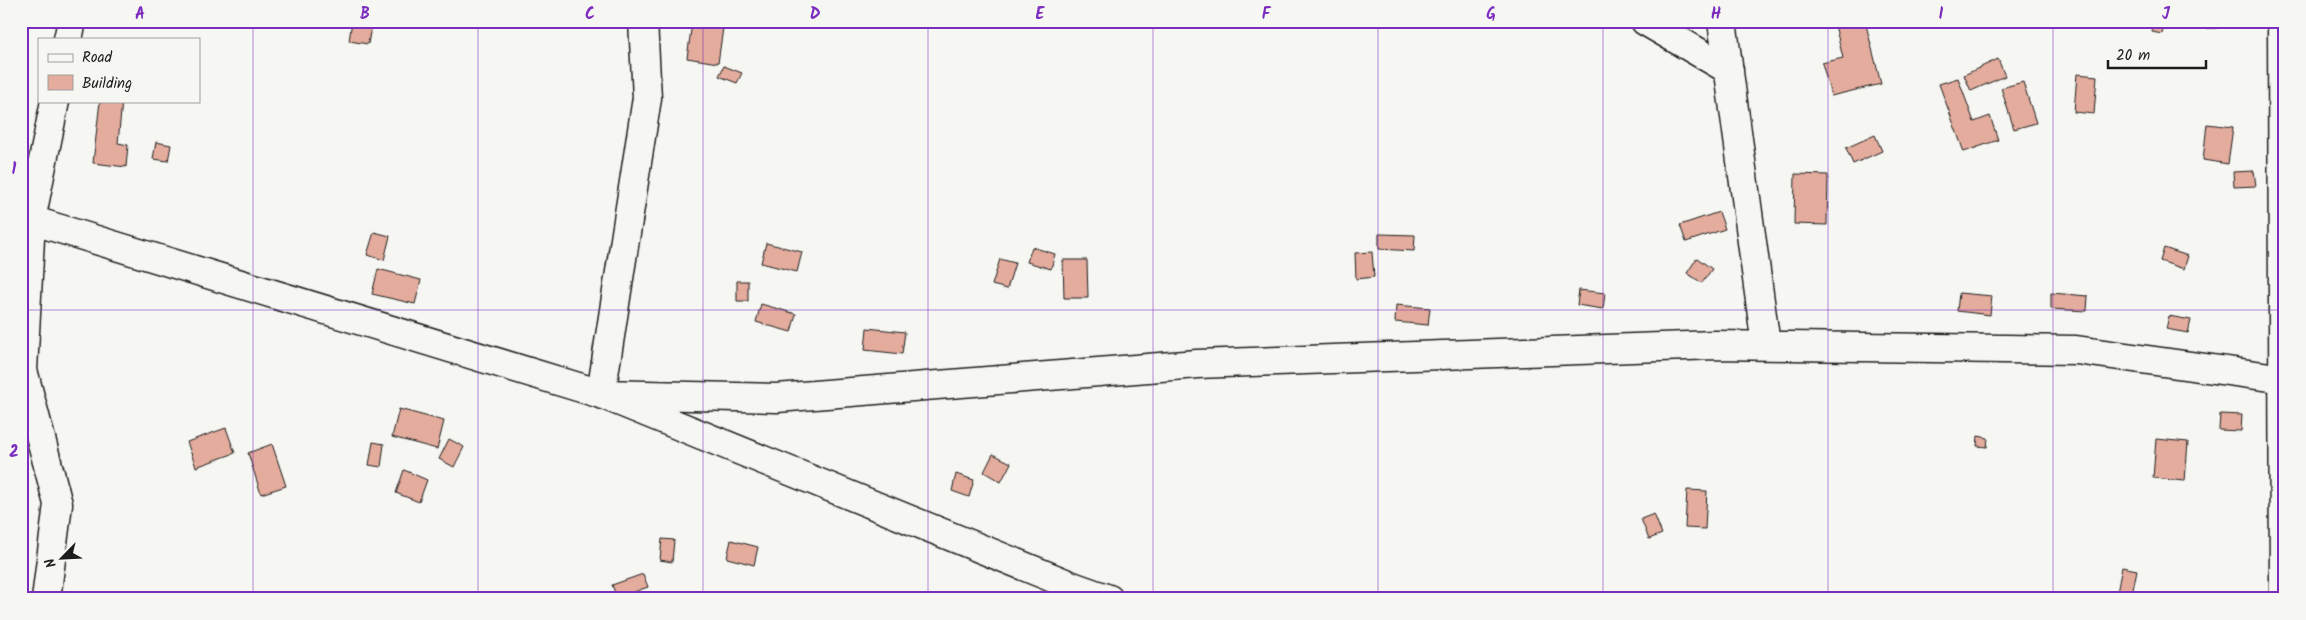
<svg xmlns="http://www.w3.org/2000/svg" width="2306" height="620" font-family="Kalam,sans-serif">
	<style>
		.building { fill: #e4ac9d; stroke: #1c1c1c }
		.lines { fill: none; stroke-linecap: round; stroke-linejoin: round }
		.minor-casing { stroke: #1c1c1c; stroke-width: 31 }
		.tertiary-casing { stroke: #1c1c1c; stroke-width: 31 }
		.minor { stroke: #f6f6f2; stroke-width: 28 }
		.tertiary { stroke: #f6f6f2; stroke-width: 28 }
		.grid { fill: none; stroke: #7b2cbf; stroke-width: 1; stroke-opacity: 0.55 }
		.neatline { fill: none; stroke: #7b2cbf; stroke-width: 2 }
		.grid-label { font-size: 16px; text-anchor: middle; font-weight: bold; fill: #7b2cbf }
	</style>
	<rect width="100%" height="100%" fill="#f6f6f2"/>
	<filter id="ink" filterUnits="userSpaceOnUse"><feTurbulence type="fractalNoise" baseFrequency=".02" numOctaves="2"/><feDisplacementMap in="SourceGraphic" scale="10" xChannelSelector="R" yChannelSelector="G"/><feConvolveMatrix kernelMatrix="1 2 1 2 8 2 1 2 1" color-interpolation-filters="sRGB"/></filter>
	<g filter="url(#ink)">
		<path class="building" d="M 352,21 L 372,21 L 368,44 L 349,41 Z
			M 1834,21 L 1865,21 L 1881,84 L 1831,96 L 1822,63 L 1843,58 Z
			M 2153,21 L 2165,21 L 2162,34 L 2152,32 Z
			M 2174,21 L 2217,21 L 2217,28 L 2174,29 Z
			M 692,23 L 723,28 L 718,63 L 687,58 Z
			M 1998,59 L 2005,76 L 1971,91 L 1964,75 Z
			M 724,66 L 742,73 L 737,83 L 719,76 Z
			M 2077,74 L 2097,76 L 2094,114 L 2074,112 Z
			M 1958,78 L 1974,122 L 1990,116 L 1998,140 L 1964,152 L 1939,84 Z
			M 2023,82 L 2036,123 L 2014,129 L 2001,88 Z
			M 100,101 L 122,101 L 118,143 L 128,145 L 126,167 L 93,163 Z
			M 2207,124 L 2233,127 L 2228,164 L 2203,160 Z
			M 1875,135 L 1882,151 L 1853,164 L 1846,148 Z
			M 156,142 L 171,145 L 168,161 L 153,159 Z
			M 2254,171 L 2256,186 L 2234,187 L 2233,172 Z
			M 1795,174 L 1828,175 L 1827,225 L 1794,224 Z
			M 1719,212 L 1725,229 L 1686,242 L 1680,225 Z
			M 374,232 L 390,236 L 384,260 L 367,255 Z
			M 1379,234 L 1415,235 L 1414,251 L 1379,249 Z
			M 766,243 L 802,252 L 797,272 L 761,263 Z
			M 1032,247 L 1055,254 L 1051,269 L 1027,262 Z
			M 2164,248 L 2188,256 L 2184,269 L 2160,261 Z
			M 1372,252 L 1374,277 L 1356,279 L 1355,253 Z
			M 1697,258 L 1712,269 L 1702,283 L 1687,273 Z
			M 1000,259 L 1015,263 L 1007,289 L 992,285 Z
			M 1063,260 L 1087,260 L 1088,298 L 1064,298 Z
			M 378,269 L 421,280 L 415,304 L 372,294 Z
			M 737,281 L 748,281 L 748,301 L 737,301 Z
			M 1579,290 L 1605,293 L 1603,309 L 1577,305 Z
			M 1959,293 L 1992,296 L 1990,315 L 1957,311 Z
			M 2051,293 L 2088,296 L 2087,311 L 2051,309 Z
			M 761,304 L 796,314 L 791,332 L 756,322 Z
			M 1396,305 L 1430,308 L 1428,325 L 1395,322 Z
			M 2169,316 L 2191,320 L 2188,333 L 2166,329 Z
			M 867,328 L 905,332 L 902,354 L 865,350 Z
			M 399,409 L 444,421 L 437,449 L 392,437 Z
			M 2220,414 L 2242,415 L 2241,431 L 2219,430 Z
			M 226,428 L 235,453 L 196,467 L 187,442 Z
			M 1978,436 L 1988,438 L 1987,447 L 1977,446 Z
			M 449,439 L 464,447 L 454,467 L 439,459 Z
			M 2156,439 L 2188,442 L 2185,481 L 2153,478 Z
			M 373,442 L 384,444 L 381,467 L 369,465 Z
			M 272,444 L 286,486 L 261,494 L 248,453 Z
			M 993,454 L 1011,463 L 1001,482 L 984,472 Z
			M 404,470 L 427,480 L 419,502 L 396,493 Z
			M 956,474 L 974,480 L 969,497 L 952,491 Z
			M 1687,490 L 1707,491 L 1705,529 L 1685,528 Z
			M 1654,514 L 1662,534 L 1649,539 L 1641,519 Z
			M 662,539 L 674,540 L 672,562 L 660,560 Z
			M 731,540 L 758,547 L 754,565 L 727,558 Z
			M 2122,567 L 2137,570 L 2131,599 L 2116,598 Z
			M 643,574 L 648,587 L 617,598 L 612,585 Z"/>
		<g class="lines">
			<defs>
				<path id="minor" d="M 643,21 L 647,98 L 601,394 L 777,398 L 1197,364 L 1715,345 L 2076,350 L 2285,379
					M 1645,21 L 1729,70
					M 1722,21 L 1766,345
					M 68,39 L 72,21
					M 46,599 L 58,504 L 23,370 L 31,220 L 55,101"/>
				<path id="tertiary" d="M 2282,21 L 2284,599
					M 21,217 L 601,394 L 1075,587 L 1109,599"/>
			</defs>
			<use href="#minor" class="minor-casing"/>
			<use href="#tertiary" class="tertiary-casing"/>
			<use href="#minor" class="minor"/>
			<use href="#tertiary" class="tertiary"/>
		</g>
	</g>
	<path class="grid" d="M 253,21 L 253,599M 478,21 L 478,599M 703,21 L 703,599M 928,21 L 928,599M 1153,21 L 1153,599M 1378,21 L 1378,599M 1603,21 L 1603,599M 1828,21 L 1828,599M 2053,21 L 2053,599M 21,310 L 2285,310"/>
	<rect width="2306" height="620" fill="none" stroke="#f6f6f2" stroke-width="55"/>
	<rect x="38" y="38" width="162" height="65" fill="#f6f6f2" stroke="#9f9f9c"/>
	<rect x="48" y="54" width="25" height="8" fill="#f6f6f2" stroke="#9f9f9c"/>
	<text x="82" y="62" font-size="15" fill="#1c1c1c">Road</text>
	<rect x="48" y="75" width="25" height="15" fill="#e4ac9d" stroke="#9f9f9c"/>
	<text x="82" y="88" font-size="15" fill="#1c1c1c">Building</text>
	<g transform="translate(62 558) rotate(246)" stroke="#f6f6f2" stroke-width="4" paint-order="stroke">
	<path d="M0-4L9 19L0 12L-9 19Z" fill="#1c1c1c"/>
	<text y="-8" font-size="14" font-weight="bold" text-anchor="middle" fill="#1c1c1c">N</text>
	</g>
	<path d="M2108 60v8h98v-8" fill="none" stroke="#1c1c1c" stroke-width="2.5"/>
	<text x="2116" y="60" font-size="15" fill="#1c1c1c" stroke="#f6f6f2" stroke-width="4" paint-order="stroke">20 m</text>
	<rect x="28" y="28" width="2250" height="564" class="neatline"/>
	<g class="grid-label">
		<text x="140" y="19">A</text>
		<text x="365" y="19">B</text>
		<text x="590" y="19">C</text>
		<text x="815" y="19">D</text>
		<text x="1040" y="19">E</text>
		<text x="1266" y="19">F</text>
		<text x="1491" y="19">G</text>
		<text x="1716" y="19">H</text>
		<text x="1941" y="19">I</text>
		<text x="2166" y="19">J</text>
		<text x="14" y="174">1</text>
		<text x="14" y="457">2</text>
	</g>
</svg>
